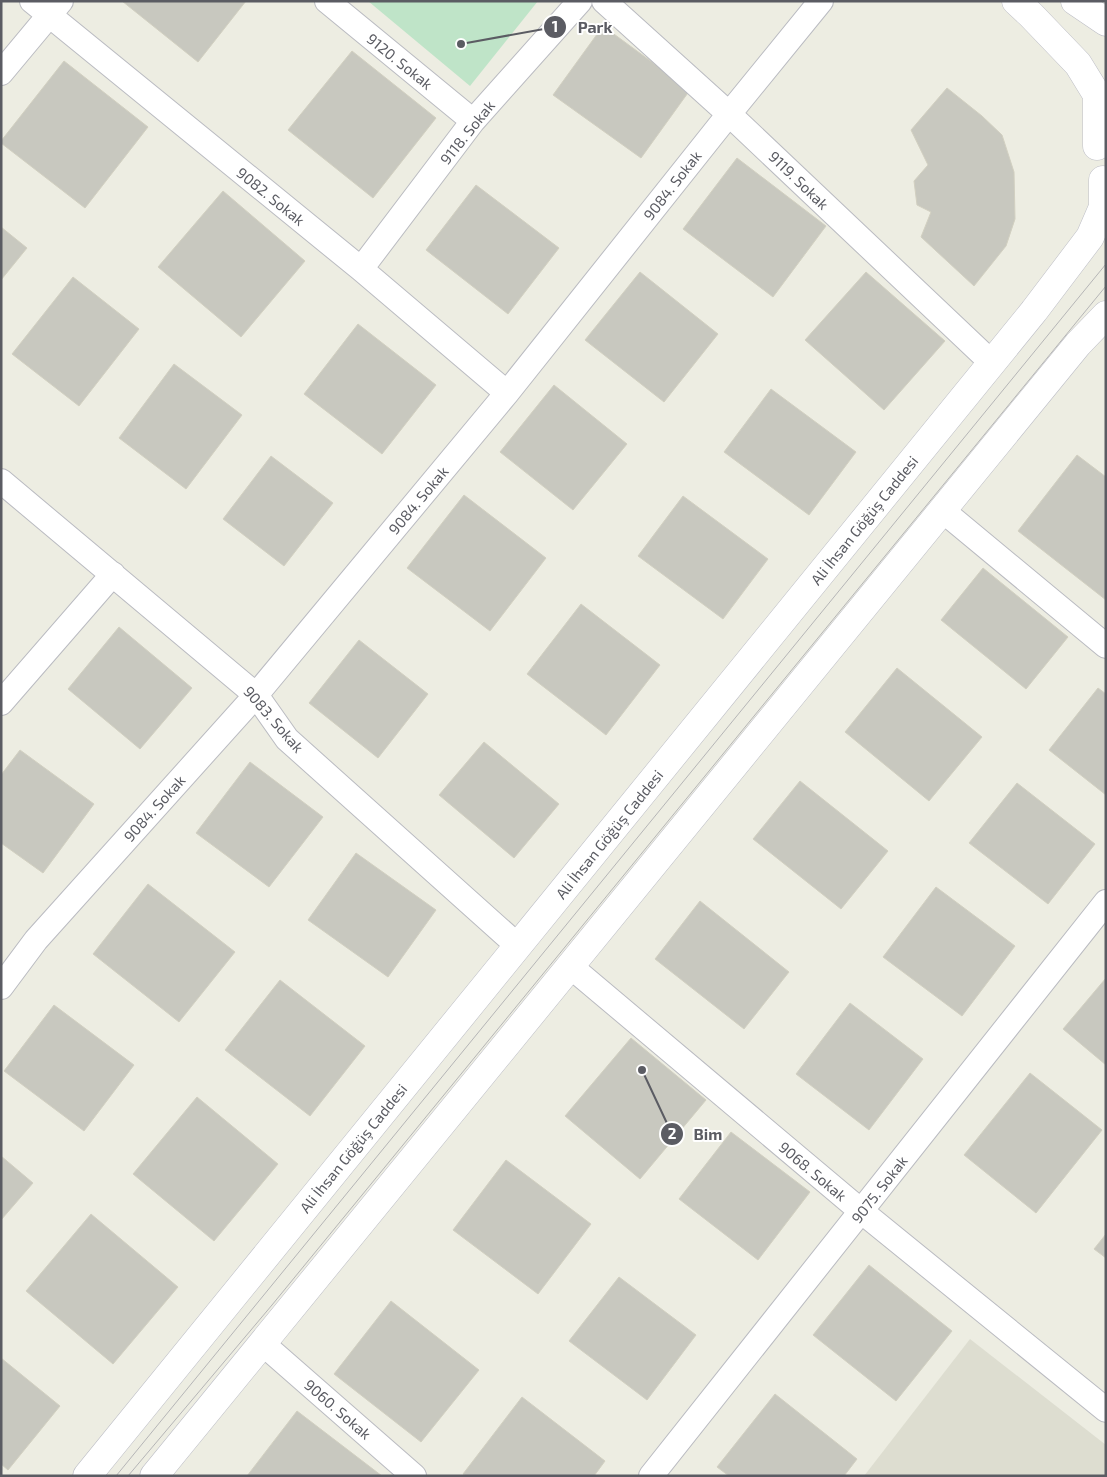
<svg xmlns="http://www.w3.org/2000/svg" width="1107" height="1477" font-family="'Exo 2',sans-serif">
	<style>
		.education { fill: #ddddd0 }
		.green { fill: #bfe4c8 }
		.building { fill: #c8c8bf; stroke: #d2d0c1 }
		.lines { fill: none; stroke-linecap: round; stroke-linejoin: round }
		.street-casing { stroke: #babbc1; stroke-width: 26 }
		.secondary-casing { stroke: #bdbec6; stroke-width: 29 }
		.street { stroke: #fff; stroke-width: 24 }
		.secondary { stroke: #fff; stroke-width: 28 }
		.tram { stroke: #b5b5b6; stroke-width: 1 }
		.labels { text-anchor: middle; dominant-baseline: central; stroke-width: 4; stroke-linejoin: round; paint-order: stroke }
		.street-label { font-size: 15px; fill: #5b5c63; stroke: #fff }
		.leader { fill: none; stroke: #5b5c63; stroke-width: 2 }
		.callout-dot { fill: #5b5c63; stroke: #fff; stroke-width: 2 }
		.mark-label { font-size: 15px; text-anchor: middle; font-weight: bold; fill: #fff }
		.callout-label { font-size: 16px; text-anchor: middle; font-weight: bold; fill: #5b5c63; stroke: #fff; stroke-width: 4; stroke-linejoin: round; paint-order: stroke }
	</style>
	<rect width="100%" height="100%" fill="#edede2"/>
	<path class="education" d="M 970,1339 L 1106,1445 L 1106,1476 L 864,1476 Z"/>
	<path class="green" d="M 368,1 L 538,1 L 470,86 Z"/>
	<path class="building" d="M 122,1 L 246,1 L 198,62 Z
		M 603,26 L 690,90 L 641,158 L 553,95 Z
		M 352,51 L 436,118 L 373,198 L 288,130 Z
		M 64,61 L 148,127 L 85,208 L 1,143 L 1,141 Z
		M 947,88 L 982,116 L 1002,135 L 1014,172 L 1015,219 L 1006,246 L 974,286 L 921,237 L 931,212 L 917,205 L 914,181 L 928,165 L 911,130 Z
		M 737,158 L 826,226 L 773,297 L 683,229 Z
		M 476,185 L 559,248 L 508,314 L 426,250 Z
		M 223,191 L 305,261 L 241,337 L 158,267 Z
		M 1,227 L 27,248 L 1,280 Z
		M 640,272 L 718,334 L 664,402 L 585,340 Z
		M 866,272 L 945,341 L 884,410 L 805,340 Z
		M 73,277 L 139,329 L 79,406 L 12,354 Z
		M 358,324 L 436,385 L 382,454 L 304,394 Z
		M 174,364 L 242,415 L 186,489 L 119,438 Z
		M 554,385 L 627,444 L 573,510 L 500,452 Z
		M 771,389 L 856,452 L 809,515 L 724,452 Z
		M 1077,455 L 1106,477 L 1106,600 L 1018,531 Z
		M 271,456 L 333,503 L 284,566 L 223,519 Z
		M 464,495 L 546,558 L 490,631 L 407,568 Z
		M 683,496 L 768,559 L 723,619 L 638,556 Z
		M 983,568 L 1068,637 L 1026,689 L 941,620 Z
		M 581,604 L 660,665 L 606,735 L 527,674 Z
		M 119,627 L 192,688 L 140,749 L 68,689 Z
		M 359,640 L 428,694 L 378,758 L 309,703 Z
		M 897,668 L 982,737 L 929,801 L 845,732 Z
		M 1098,688 L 1106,694 L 1106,795 L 1049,750 Z
		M 484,742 L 559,804 L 514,858 L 439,795 Z
		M 20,750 L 94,804 L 43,873 L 1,843 L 1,775 Z
		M 250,762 L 323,817 L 269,887 L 196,833 Z
		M 800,781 L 888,851 L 841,909 L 753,839 Z
		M 1017,783 L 1095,844 L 1048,904 L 969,843 Z
		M 356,853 L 436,910 L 388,977 L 308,920 Z
		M 148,884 L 235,952 L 179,1022 L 93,954 Z
		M 936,887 L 1015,946 L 962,1016 L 883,957 Z
		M 700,901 L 789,972 L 744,1029 L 655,959 Z
		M 1106,978 L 1106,1065 L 1063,1029 Z
		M 280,980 L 365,1046 L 310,1116 L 225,1050 Z
		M 850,1003 L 923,1059 L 869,1130 L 796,1074 Z
		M 54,1005 L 134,1065 L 84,1131 L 4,1071 Z
		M 631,1038 L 706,1100 L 640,1179 L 565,1116 Z
		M 1030,1073 L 1102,1130 L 1036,1213 L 964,1155 Z
		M 197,1097 L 278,1164 L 214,1241 L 133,1174 Z
		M 731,1132 L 810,1192 L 758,1260 L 679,1199 Z
		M 1,1156 L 33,1183 L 1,1220 Z
		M 506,1160 L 591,1224 L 538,1294 L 453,1230 Z
		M 91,1214 L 178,1287 L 113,1364 L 26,1291 Z
		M 1106,1234 L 1106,1258 L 1094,1249 Z
		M 869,1265 L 952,1331 L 896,1401 L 813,1335 Z
		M 619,1277 L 696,1335 L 647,1400 L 569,1341 Z
		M 391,1301 L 479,1370 L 421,1442 L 334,1374 Z
		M 1,1358 L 60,1406 L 8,1470 L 1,1464 Z
		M 775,1394 L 857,1459 L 844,1476 L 729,1476 L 717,1467 Z
		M 522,1397 L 605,1461 L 594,1476 L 466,1476 L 463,1474 Z
		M 297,1411 L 382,1476 L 247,1476 Z"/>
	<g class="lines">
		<defs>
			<path id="street" d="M 32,1 L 361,269 L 507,393
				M 327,1 L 473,121
				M 604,1 L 729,114 L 992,363
				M 1,73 L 61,1
				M 361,269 L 473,121 L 580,1
				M 1,481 L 256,695 L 287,739 L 518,946
				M 942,510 L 1106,646
				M 1,703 L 113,574
				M 570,966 L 861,1211 L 1106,1410
				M 1,987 L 36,940 L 256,695 L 507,393 L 729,114 L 821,1
				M 262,1343 L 414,1476
				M 651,1476 L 1106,902"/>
			<path id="secondary" d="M 1016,1 L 1031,15 L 1078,64 L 1097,95 L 1097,146
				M 1075,1 L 1106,22
				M 87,1476 L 1034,311 L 1090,237 L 1103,207 L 1103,180
				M 154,1476 L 1078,344 L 1106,315"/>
		</defs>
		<use href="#street" class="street-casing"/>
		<use href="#secondary" class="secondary-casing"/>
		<use href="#street" class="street"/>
		<use href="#secondary" class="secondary"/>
		<path class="tram" d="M 116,1476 L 1106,264
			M 128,1476 L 272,1305 L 1106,286"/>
	</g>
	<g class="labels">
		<g class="street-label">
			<text transform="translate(400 61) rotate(39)">9120. Sokak</text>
			<text transform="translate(467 132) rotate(-51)">9118. Sokak</text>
			<text transform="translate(799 180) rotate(44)">9119. Sokak</text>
			<text transform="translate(672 185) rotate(-52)">9084. Sokak</text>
			<text transform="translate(271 196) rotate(39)">9082. Sokak</text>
			<text transform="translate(418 500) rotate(-50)">9084. Sokak</text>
			<text transform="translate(864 520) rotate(-51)">Ali İhsan Göğüş Caddesi</text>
			<text transform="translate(274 719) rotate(49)">9083. Sokak</text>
			<text transform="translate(154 808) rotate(-48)">9084. Sokak</text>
			<text transform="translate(609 834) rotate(-51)">Ali İhsan Göğüş Caddesi</text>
			<text transform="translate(353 1148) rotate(-51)">Ali İhsan Göğüş Caddesi</text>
			<text transform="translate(813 1171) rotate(40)">9068. Sokak</text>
			<text transform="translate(879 1189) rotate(-52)">9075. Sokak</text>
			<text transform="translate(338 1409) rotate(41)">9060. Sokak</text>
		</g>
	</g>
	<path class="leader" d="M461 44L555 27M642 1070L672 1134"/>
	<g class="callout-dot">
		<circle cx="461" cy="44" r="5"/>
		<circle cx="642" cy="1070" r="5"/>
		<circle cx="555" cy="27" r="12"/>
		<circle cx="672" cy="1134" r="12"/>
	</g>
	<g class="mark-label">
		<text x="555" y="32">1</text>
		<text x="672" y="1139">2</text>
	</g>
	<g class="callout-label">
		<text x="595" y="33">Park</text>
		<text x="708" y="1140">Bim</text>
	</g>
	<rect width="1107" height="1477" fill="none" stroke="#5b5c63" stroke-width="5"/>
</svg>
